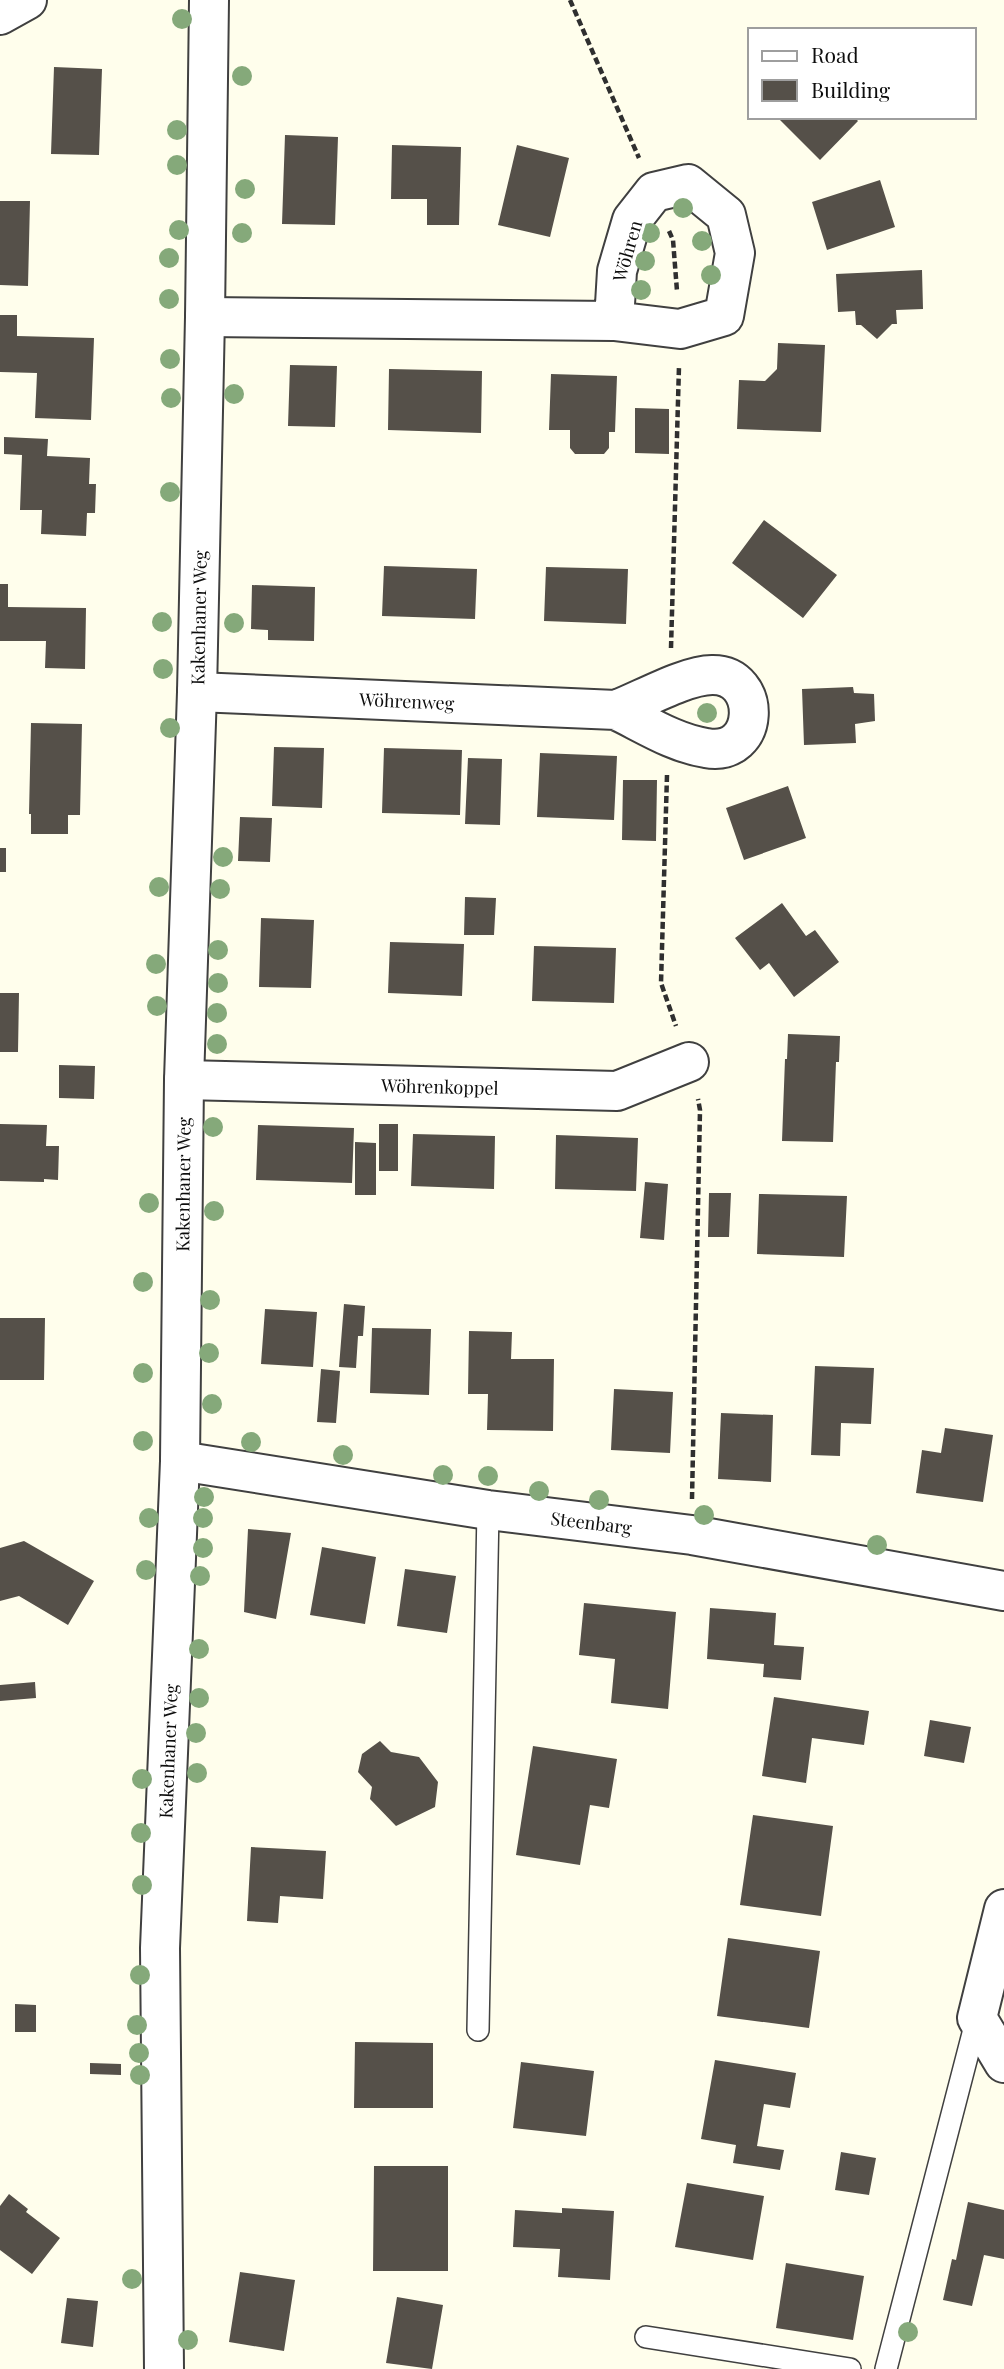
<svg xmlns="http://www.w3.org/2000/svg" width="1004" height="2369" font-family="'Playfair Display',serif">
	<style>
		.building { fill: #555049 }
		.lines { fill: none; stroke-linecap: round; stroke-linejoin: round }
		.lane-casing { stroke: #404040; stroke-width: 24 }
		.street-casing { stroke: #404040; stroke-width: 42 }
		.path { stroke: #2f2f2f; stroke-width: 4.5; stroke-dasharray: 7 3.5; stroke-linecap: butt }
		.lane { stroke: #fff; stroke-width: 21 }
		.street { stroke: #fff; stroke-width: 38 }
		.tree { fill: #85a97a }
		.labels { text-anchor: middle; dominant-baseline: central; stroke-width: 7; stroke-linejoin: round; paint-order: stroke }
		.street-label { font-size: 18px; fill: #0d0d0d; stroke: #fff }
	</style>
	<rect width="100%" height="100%" fill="#fffeec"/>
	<path class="building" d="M 54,67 L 102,69 L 99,155 L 51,154 Z
		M 777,117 L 854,117 L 858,121 L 820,160 Z
		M 285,135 L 338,137 L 335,225 L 282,224 Z
		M 392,145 L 461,147 L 459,225 L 427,225 L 427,199 L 391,199 Z
		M 517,145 L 569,158 L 550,237 L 498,225 Z
		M 880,180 L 895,227 L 827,250 L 812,202 Z
		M 0,201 L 30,201 L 28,286 L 0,285 Z
		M 922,270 L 923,309 L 896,310 L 897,324 L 892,324 L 877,339 L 861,325 L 856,325 L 855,311 L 838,312 L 836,274 Z
		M 0,315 L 17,315 L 17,336 L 94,338 L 91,420 L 35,418 L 37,373 L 0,372 Z
		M 778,343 L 825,345 L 821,432 L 737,429 L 739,380 L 765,381 L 777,369 Z
		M 290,365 L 337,366 L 335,427 L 288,426 Z
		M 389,369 L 482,371 L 481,433 L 388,430 Z
		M 551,374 L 617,376 L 615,432 L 609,432 L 609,448 L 604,454 L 575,454 L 570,448 L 570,430 L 549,430 Z
		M 635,408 L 669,409 L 669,454 L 635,453 Z
		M 4,437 L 48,439 L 47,456 L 90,458 L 89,484 L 96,484 L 95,513 L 87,513 L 86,536 L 41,534 L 42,510 L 20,510 L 22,455 L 4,454 Z
		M 764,520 L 837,575 L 803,618 L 732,563 Z
		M 384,566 L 477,569 L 475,619 L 382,616 Z
		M 546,567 L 628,569 L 626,624 L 544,621 Z
		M 0,584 L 8,584 L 8,607 L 86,608 L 85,669 L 45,668 L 46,641 L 0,641 Z
		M 252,585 L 315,587 L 314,641 L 268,640 L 268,630 L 251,629 Z
		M 853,687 L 854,693 L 874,694 L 875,721 L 855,724 L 856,743 L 804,745 L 802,689 Z
		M 31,723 L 82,724 L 80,815 L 68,815 L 68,834 L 31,834 L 31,814 L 29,814 Z
		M 274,747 L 324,748 L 322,808 L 272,806 Z
		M 384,748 L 462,750 L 460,815 L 382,813 Z
		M 540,753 L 617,756 L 614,820 L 537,817 Z
		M 468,758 L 502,759 L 500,825 L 465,824 Z
		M 623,780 L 657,780 L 656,841 L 622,840 Z
		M 788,786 L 806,838 L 744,860 L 726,808 Z
		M 240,817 L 272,818 L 270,862 L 238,861 Z
		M 0,848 L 6,848 L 6,872 L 0,872 Z
		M 465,897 L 496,898 L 494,935 L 464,935 Z
		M 782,903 L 806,936 L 815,930 L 839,962 L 794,997 L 769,963 L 760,970 L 735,938 Z
		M 261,918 L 314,920 L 311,988 L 259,987 Z
		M 390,942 L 464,944 L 462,996 L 388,993 Z
		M 534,946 L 616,948 L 614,1003 L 532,1001 Z
		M 0,993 L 19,993 L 18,1052 L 0,1052 Z
		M 788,1034 L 840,1036 L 839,1062 L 836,1062 L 833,1142 L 782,1141 L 785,1059 L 787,1059 Z
		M 59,1065 L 95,1066 L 94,1099 L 59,1098 Z
		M 0,1124 L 47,1125 L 46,1146 L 59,1146 L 58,1180 L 44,1179 L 44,1182 L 0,1181 Z
		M 379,1124 L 398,1124 L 398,1171 L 379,1171 Z
		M 258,1125 L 354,1128 L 352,1183 L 256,1180 Z
		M 413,1134 L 495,1136 L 494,1189 L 411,1186 Z
		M 556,1135 L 638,1138 L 636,1191 L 555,1189 Z
		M 355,1142 L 376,1143 L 376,1195 L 355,1195 Z
		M 645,1182 L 668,1184 L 664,1240 L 640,1238 Z
		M 709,1193 L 731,1193 L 729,1237 L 708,1237 Z
		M 759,1194 L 847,1196 L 844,1257 L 757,1254 Z
		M 344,1304 L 365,1306 L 363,1336 L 358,1336 L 356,1368 L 339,1367 Z
		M 265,1309 L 317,1312 L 313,1367 L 261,1364 Z
		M 0,1318 L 45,1318 L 44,1380 L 0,1380 Z
		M 372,1328 L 431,1329 L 429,1395 L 370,1393 Z
		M 469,1331 L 512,1332 L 511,1359 L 554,1359 L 553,1431 L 487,1430 L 488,1394 L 468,1394 Z
		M 815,1366 L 874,1368 L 871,1424 L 841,1423 L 840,1456 L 811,1455 Z
		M 321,1369 L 340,1371 L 336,1423 L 317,1422 Z
		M 614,1389 L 673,1392 L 670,1453 L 611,1450 Z
		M 721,1413 L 773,1415 L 771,1482 L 718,1479 Z
		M 945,1428 L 993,1435 L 983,1502 L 916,1493 L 922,1450 L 941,1453 Z
		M 248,1529 L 291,1533 L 276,1619 L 244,1612 Z
		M 24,1541 L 94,1581 L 68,1625 L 19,1596 L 0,1601 L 0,1548 Z
		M 322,1547 L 376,1557 L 365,1624 L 310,1615 Z
		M 405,1569 L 456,1576 L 447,1633 L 397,1626 Z
		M 584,1603 L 676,1612 L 668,1709 L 611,1703 L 615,1659 L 579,1655 Z
		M 710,1608 L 776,1613 L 774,1645 L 804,1647 L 801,1680 L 763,1677 L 764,1664 L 707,1659 Z
		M 35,1682 L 36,1698 L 0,1701 L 0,1685 Z
		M 774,1697 L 869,1711 L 864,1745 L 812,1738 L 806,1783 L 762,1776 Z
		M 930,1720 L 971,1727 L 964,1763 L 924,1756 Z
		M 380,1741 L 391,1752 L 419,1757 L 438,1782 L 435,1807 L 396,1826 L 370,1799 L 372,1787 L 358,1772 L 362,1754 Z
		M 533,1746 L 617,1759 L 609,1808 L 590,1805 L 580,1865 L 516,1855 Z
		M 753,1815 L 833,1826 L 821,1916 L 740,1905 Z
		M 251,1847 L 326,1851 L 323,1899 L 280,1896 L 278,1923 L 247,1921 Z
		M 728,1938 L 820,1951 L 809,2028 L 717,2016 Z
		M 15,2004 L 36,2005 L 36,2032 L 15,2032 Z
		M 355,2042 L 433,2043 L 433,2108 L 354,2108 Z
		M 715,2060 L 796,2073 L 790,2108 L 764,2104 L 757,2146 L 784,2150 L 780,2170 L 733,2163 L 736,2145 L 701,2139 Z
		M 521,2062 L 594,2071 L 586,2136 L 513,2128 Z
		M 90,2063 L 121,2064 L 121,2075 L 90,2074 Z
		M 841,2152 L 876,2158 L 869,2195 L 835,2190 Z
		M 374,2166 L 448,2166 L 448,2271 L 373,2271 Z
		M 687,2183 L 764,2196 L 753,2260 L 675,2247 Z
		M 9,2194 L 28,2209 L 26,2212 L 60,2238 L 32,2274 L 0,2250 L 0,2206 Z
		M 968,2202 L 1004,2210 L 1004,2259 L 984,2255 L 972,2306 L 943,2300 L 952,2259 L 956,2260 Z
		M 562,2208 L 614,2211 L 610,2280 L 558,2277 L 560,2249 L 513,2247 L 515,2210 L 562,2213 Z
		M 786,2263 L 864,2276 L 853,2340 L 776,2328 Z
		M 240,2272 L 295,2280 L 284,2351 L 229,2342 Z
		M 397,2297 L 443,2305 L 432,2369 L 386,2363 Z
		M 67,2298 L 98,2301 L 93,2347 L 61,2343 Z"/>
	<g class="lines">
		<defs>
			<path id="lane" d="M 478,2030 L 488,1510
				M 646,2337 L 850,2369
				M 886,2369 L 977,2018"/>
			<g id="street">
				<path d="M 0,15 L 27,0"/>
				<path d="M 205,317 L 614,321 L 680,329 L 724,316 L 735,253 L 726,215 L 688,184 L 654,192 L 632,220 L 617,271 L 614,321"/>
				<path id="s1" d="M 197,692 L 616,710 C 645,724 674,743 706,748 C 761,758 763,674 712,675 C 686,675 642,700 616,710"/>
				<path id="s2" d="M 184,1080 L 617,1091 L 689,1062"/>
				<path id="s3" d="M 180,1461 L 488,1510 L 692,1535 L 1004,1591"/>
				<path d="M 1004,1909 L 977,2018 L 1004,2063"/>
				<path id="s4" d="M 164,2369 L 160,1948 L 180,1461 L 184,1080 L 197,692 L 205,317 L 209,0"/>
			</g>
		</defs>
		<use href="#lane" class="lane-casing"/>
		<use href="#street" class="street-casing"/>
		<path class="path" d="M 570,0 L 639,158
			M 669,231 L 673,240 L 677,291
			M 671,648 L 679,366
			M 667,775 L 661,983 L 676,1026
			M 692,1499 L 700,1110 L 698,1099"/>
		<use href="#lane" class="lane"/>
		<use href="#street" class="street"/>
	</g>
	<g class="tree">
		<circle cx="182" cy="19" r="10"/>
		<circle cx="242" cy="76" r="10"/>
		<circle cx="177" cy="130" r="10"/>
		<circle cx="177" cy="165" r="10"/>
		<circle cx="245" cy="189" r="10"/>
		<circle cx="683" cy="208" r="10"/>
		<circle cx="179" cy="230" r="10"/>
		<circle cx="242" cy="233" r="10"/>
		<circle cx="650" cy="233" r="10"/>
		<circle cx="702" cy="241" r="10"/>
		<circle cx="169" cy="258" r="10"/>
		<circle cx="645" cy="261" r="10"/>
		<circle cx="711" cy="275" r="10"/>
		<circle cx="641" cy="290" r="10"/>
		<circle cx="169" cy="299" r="10"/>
		<circle cx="170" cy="359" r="10"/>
		<circle cx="234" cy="394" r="10"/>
		<circle cx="171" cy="398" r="10"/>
		<circle cx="170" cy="492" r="10"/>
		<circle cx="162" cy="622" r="10"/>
		<circle cx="234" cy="623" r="10"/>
		<circle cx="163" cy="669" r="10"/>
		<circle cx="707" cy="713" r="10"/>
		<circle cx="170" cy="728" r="10"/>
		<circle cx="223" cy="857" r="10"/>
		<circle cx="159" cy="887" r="10"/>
		<circle cx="220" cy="889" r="10"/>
		<circle cx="218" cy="950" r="10"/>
		<circle cx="156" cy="964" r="10"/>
		<circle cx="218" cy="983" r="10"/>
		<circle cx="157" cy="1006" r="10"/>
		<circle cx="217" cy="1013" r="10"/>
		<circle cx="217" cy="1044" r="10"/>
		<circle cx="213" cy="1127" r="10"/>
		<circle cx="149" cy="1203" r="10"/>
		<circle cx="214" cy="1211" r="10"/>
		<circle cx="143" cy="1282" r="10"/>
		<circle cx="210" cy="1300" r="10"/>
		<circle cx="209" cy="1353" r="10"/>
		<circle cx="143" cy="1373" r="10"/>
		<circle cx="212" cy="1404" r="10"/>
		<circle cx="143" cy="1441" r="10"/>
		<circle cx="251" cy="1442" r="10"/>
		<circle cx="343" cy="1455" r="10"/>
		<circle cx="443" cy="1475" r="10"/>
		<circle cx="488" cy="1476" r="10"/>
		<circle cx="539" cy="1491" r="10"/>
		<circle cx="204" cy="1497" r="10"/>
		<circle cx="599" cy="1500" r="10"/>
		<circle cx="704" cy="1515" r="10"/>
		<circle cx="149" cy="1518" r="10"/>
		<circle cx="203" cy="1518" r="10"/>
		<circle cx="877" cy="1545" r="10"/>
		<circle cx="203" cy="1548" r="10"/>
		<circle cx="146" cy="1570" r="10"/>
		<circle cx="200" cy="1576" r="10"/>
		<circle cx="199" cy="1649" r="10"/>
		<circle cx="199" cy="1698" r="10"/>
		<circle cx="196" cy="1733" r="10"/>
		<circle cx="197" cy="1773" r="10"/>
		<circle cx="142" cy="1779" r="10"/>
		<circle cx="141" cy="1833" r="10"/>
		<circle cx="142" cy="1885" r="10"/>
		<circle cx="140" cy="1975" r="10"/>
		<circle cx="137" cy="2025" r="10"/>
		<circle cx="139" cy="2053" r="10"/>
		<circle cx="140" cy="2075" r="10"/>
		<circle cx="132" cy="2279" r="10"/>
		<circle cx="908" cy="2332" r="10"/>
		<circle cx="188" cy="2340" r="10"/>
	</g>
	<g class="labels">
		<g class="street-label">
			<text transform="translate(627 251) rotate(-74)">Wöhren</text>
			<text stroke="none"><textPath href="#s4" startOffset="1752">Kakenhaner Weg</textPath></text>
			<text stroke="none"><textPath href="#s1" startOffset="210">Wöhrenweg</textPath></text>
			<text stroke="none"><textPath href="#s2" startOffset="256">Wöhrenkoppel</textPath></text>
			<text stroke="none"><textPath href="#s4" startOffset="1185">Kakenhaner Weg</textPath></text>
			<text stroke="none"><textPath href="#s3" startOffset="416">Steenbarg</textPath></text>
			<text stroke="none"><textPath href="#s4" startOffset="618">Kakenhaner Weg</textPath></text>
		</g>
	</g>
	<rect x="748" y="28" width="228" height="91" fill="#ffffff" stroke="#9e9e9e" stroke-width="2"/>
	<rect x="762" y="51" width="35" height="10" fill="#ffffff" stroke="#9e9e9e" stroke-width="2"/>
	<text x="811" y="63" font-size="21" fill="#0d0d0d">Road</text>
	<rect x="762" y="80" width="35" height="21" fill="#555049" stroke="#9e9e9e" stroke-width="2"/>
	<text x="811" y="98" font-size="21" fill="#0d0d0d">Building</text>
</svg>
